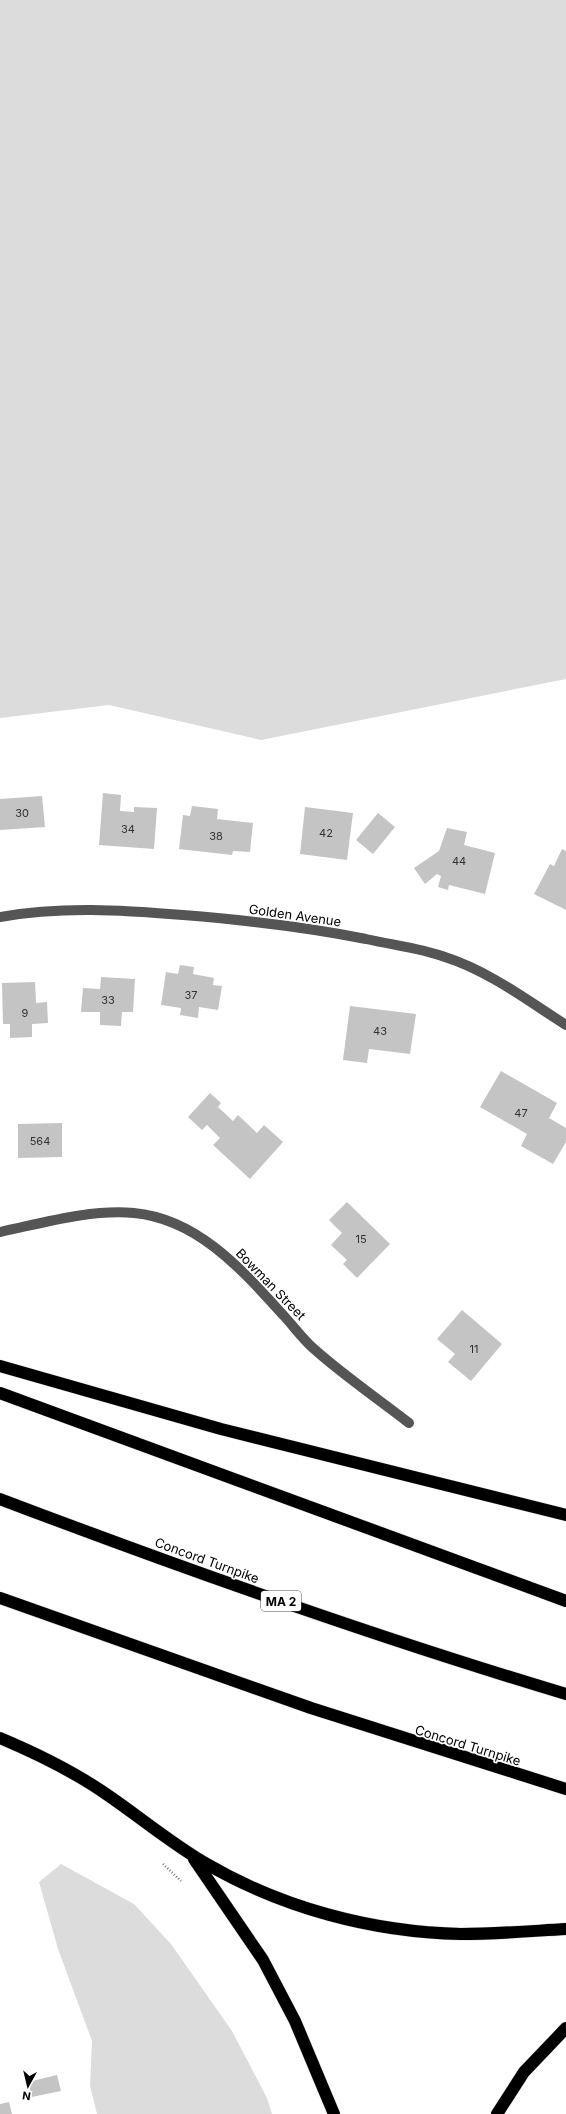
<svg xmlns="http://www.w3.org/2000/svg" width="566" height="2114" font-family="Inter,sans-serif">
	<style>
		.green { fill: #dcdcdc }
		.building { fill: #c4c4c4 }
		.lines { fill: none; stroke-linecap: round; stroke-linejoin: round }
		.highway-casing { stroke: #dbdbdb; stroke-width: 13 }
		.path { stroke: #777; stroke-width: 2.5; stroke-dasharray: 1 2; stroke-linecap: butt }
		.minor { stroke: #555; stroke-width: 10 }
		.highway { stroke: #000; stroke-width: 12 }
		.labels { text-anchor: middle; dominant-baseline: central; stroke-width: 3.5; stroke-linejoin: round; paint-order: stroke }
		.number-label { font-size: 11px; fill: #313131 }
		.shield { fill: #fff; stroke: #4c4c4c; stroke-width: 1 }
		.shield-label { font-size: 12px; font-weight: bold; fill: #000 }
		.street-label { font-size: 13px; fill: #000; stroke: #fff }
	</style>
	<rect width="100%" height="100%" fill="#fff"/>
	<path class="green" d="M 0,0 L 566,0 L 566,679 L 261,740 L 109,705 L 0,718 Z
		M 61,1864 L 134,1904 L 171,1944 L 232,2031 L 267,2098 L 272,2114 L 97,2114 L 90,2086 L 92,2041 L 58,1949 L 39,1882 Z"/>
	<path class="building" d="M 103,793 L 121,795 L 120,811 L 134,812 L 134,807 L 157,808 L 154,849 L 99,845 Z
		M 42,796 L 45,827 L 0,830 L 0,799 Z
		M 192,806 L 218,809 L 217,819 L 253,823 L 250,852 L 233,851 L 232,855 L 179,849 L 183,815 L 190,816 Z
		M 305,807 L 353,813 L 347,860 L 300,854 Z
		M 378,813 L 395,827 L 373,854 L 356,840 Z
		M 447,828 L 467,832 L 464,845 L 495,853 L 485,894 L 449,885 L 448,890 L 438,887 L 441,876 L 437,874 L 425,884 L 414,868 L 439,851 Z
		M 562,849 L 566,851 L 566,910 L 534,894 L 550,864 L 554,866 Z
		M 180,965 L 194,967 L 193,974 L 214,978 L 213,985 L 222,986 L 218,1010 L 199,1007 L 198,1018 L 180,1015 L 181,1008 L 161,1005 L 166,972 L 178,974 Z
		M 101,977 L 135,979 L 133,1012 L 122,1012 L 121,1026 L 100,1025 L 100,1012 L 81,1012 L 83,988 L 100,989 Z
		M 35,982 L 36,1003 L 47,1002 L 48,1023 L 32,1024 L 32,1037 L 10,1038 L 10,1024 L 3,1024 L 2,983 Z
		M 350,1006 L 416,1014 L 410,1054 L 369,1049 L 367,1063 L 343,1060 Z
		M 501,1071 L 557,1103 L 549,1118 L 566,1128 L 566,1142 L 553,1164 L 521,1146 L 527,1134 L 480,1107 Z
		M 210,1093 L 221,1103 L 218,1107 L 233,1121 L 238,1115 L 257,1133 L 264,1125 L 283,1142 L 250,1179 L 213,1145 L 220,1138 L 207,1125 L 202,1130 L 188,1117 Z
		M 62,1123 L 62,1157 L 18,1158 L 18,1124 Z
		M 347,1202 L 390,1244 L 357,1278 L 343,1264 L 347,1260 L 331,1245 L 342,1233 L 329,1220 Z
		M 462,1310 L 502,1344 L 471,1381 L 448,1362 L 455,1354 L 437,1339 Z
		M 57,2075 L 61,2091 L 32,2097 L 28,2082 Z
		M 9,2102 L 12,2114 L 0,2114 L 0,2104 Z"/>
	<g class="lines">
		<defs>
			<path id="highway" d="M 0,1366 L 221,1429 L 566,1515
				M 0,1393 L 566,1601
				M 0,1499 C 187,1570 375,1637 566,1694
				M 0,1598 L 311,1708 L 566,1789
				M 0,1738 C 38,1754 75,1772 109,1796 C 141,1818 171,1843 205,1863 C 282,1908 372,1932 461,1934 C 496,1934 531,1931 566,1929
				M 194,1859 L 263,1960 L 295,2021 L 334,2114
				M 497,2114 L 524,2072 L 566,2028"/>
		</defs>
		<use href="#highway" class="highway-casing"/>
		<path class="path" d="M 163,1864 L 181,1881"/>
		<path class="minor" d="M 0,917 C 61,906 122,910 183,915 C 245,920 306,927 366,939 C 392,945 420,948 445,957 C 489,971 528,1001 566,1025
			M 0,1232 C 43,1223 90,1209 134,1213 C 199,1219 244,1272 285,1317 C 294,1327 303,1339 313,1348 C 343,1375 377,1398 409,1423"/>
		<use href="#highway" class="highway"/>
	</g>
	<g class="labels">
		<g class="number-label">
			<text x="22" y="813">30</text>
			<text x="128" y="829">34</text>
			<text x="326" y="833">42</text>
			<text x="216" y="836">38</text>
			<text x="459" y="861">44</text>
			<text x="191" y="995">37</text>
			<text x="108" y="1000">33</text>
			<text x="25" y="1013">9</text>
			<text x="380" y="1031">43</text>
			<text x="521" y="1113">47</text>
			<text x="40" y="1141">564</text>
			<text x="361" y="1239">15</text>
			<text x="474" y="1349">11</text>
		</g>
		<rect class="shield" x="261" y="1591" width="40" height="20" rx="3"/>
		<g class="shield-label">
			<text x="281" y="1601">MA 2</text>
		</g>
		<g class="street-label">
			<text transform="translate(295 915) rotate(8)">Golden Avenue</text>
			<text transform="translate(271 1284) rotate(46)">Bowman Street</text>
			<text transform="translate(207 1560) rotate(20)">Concord Turnpike</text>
			<text transform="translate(468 1745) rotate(17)">Concord Turnpike</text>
		</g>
	</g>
	<g transform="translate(28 2086) rotate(188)" stroke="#ffffff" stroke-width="3" paint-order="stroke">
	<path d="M0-3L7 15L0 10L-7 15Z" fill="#000000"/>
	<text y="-6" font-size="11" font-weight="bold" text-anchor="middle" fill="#000000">N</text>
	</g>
</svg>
